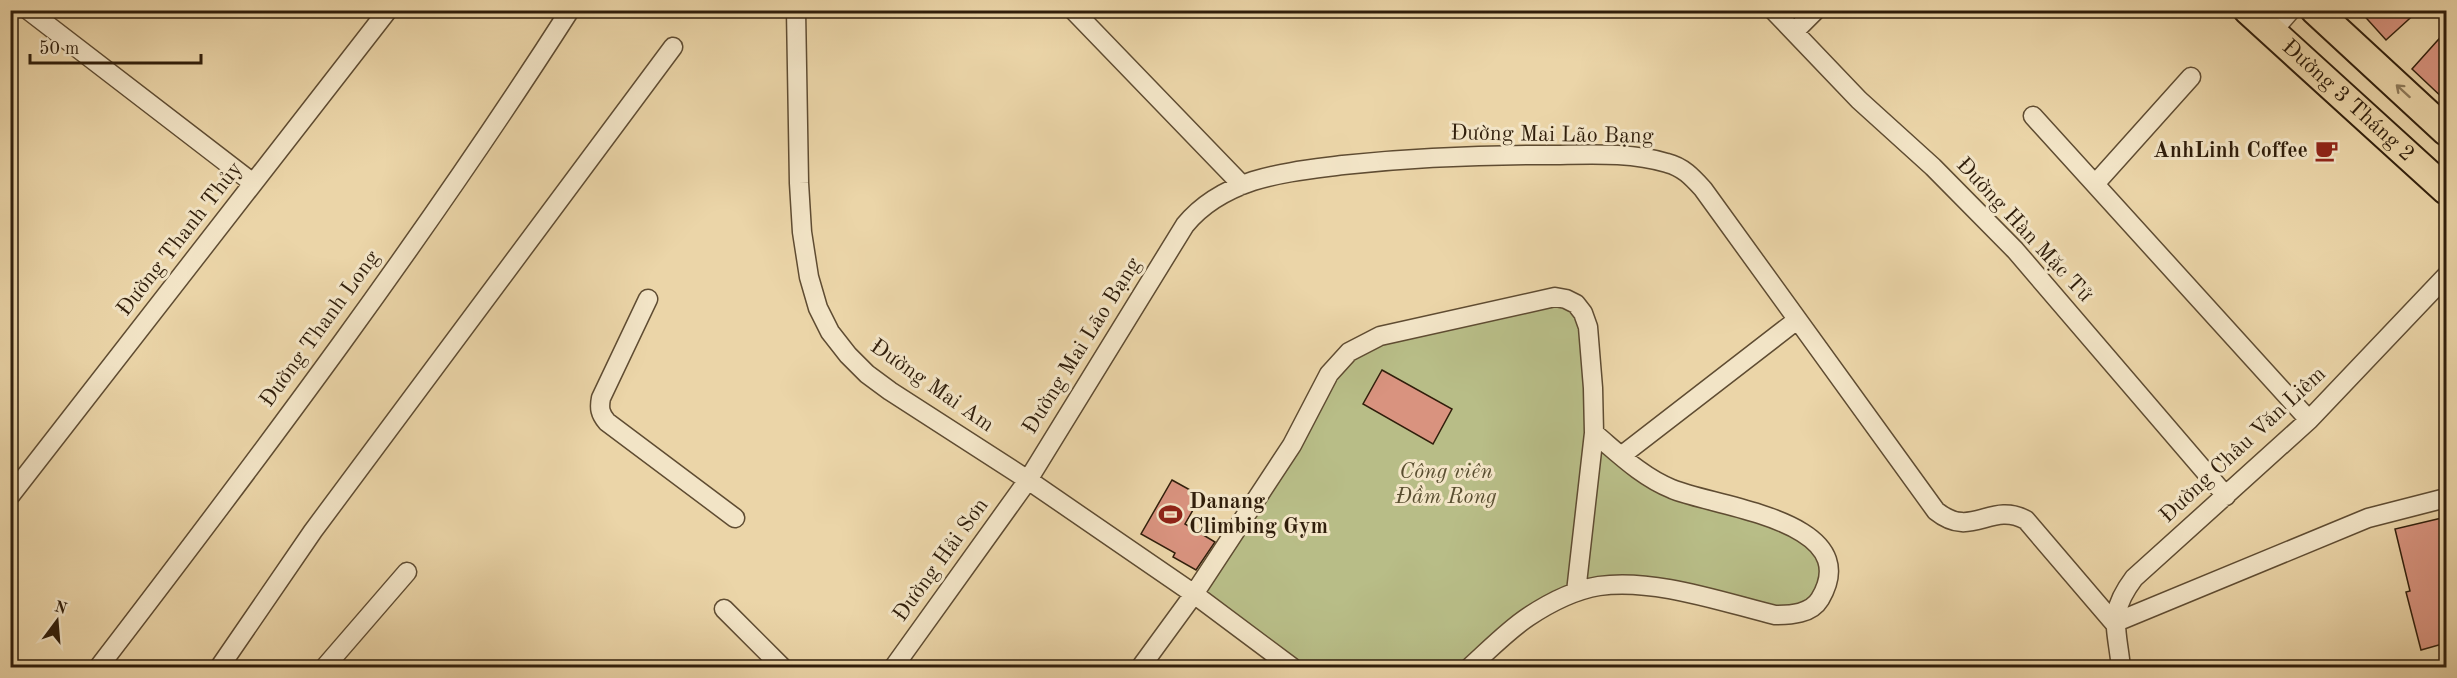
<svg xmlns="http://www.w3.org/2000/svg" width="2457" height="678" font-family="'Old Standard TT',serif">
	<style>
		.green { fill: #b8bd87; stroke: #746e49; stroke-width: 1.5 }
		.building { fill: #d9937f; stroke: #301e0b; stroke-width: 1.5 }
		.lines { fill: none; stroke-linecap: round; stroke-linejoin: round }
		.street-casing { stroke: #5f4c32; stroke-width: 21 }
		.primary-casing { stroke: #301e0b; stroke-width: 32 }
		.street { stroke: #f2e4c6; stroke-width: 18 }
		.primary { stroke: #ebd5a8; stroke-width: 28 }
		.oneway { stroke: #8e7a5a }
		.labels { text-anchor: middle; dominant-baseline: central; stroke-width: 6; stroke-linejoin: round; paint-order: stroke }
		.street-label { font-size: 22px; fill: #301e0b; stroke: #f2e4c6 }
		.poi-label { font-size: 22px; font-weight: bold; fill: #301e0b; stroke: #f2e4c6; text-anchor: end }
		.park-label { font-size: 22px; font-style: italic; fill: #594e30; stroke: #f2e4c6 }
	</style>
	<rect width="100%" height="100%" fill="#ebd5a8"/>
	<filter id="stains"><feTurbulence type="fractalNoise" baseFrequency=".00333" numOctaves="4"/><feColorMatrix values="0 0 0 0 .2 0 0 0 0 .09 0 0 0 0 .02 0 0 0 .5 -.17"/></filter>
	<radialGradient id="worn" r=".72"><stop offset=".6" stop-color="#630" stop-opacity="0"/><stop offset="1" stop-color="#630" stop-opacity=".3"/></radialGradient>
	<path class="green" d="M 1566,299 L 1583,313 L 1594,433 L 1675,491 L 1787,524 L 1828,562 L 1808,610 L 1775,615 L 1627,585 L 1576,592 L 1469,667 L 1292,667 L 1194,594 L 1329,374 L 1364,342 Z"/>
	<path class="building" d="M 2359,10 L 2419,10 L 2386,40 Z
		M 2446,31 L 2446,101 L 2412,69 Z
		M 1382,370 L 1452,409 L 1433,444 L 1363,404 Z
		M 1172,480 L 1201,496 L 1185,524 L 1215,542 L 1196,570 L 1173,557 L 1175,553 L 1141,534 Z
		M 2446,517 L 2446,643 L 2421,650 L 2406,592 L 2410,591 L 2395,529 Z"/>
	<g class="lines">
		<defs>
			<path id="street" d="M 28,10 L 253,183
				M 796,10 L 799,183 L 802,232 L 809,277 L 818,308 L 830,332 L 848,355 L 867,374 L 890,391 L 1028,480 L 1194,594 L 1293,668
				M 1073,10 L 1242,185
				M 1773,10 L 1859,100 L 1933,167 L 2015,250 L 2226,496
				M 1794,32 L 1816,10
				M 2272,32 L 2291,10
				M 2033,116 L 2309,420
				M 2095,184 L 2191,77
				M 648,299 L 601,398 C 599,408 600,414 607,422 L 735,518
				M 1621,456 L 1797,320
				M 10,496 L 388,10
				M 724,609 L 783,668
				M 98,668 C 262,454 424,238 570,10
				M 219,668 L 313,531 L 673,47
				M 324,668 L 407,572
				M 893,668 L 1028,480 L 1185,225 C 1203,203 1226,190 1253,181 C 1282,172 1313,169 1343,165 C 1410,158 1476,155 1544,155 C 1583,155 1628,151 1667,163 C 1683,167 1692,177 1703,189 L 1936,511 C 1972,540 1990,501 2026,520 L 2114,623 L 2368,518 L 2446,498
				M 1140,668 L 1194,594 L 1292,445 L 1329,374 L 1349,352 L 1380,336 L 1555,297 L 1566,299 L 1576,304 L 1583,313 L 1588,327 L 1593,388 L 1594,433 L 1576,592
				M 1469,668 C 1488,651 1507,631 1528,617 C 1549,603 1575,590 1599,586 C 1654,578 1722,602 1775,615 C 1791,615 1811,614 1820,599 C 1867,520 1714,507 1672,489 C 1642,477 1619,454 1594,433
				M 2121,668 C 2117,627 2107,614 2134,578 L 2309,420 L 2446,276"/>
			<g id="primary">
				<path id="s1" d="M 2248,10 L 2446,190"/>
				<path d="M 2315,10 L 2446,131"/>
			</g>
		</defs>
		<use href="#street" class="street-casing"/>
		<use href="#primary" class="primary-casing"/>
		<use href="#street" class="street"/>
		<use href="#primary" class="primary"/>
	</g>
	<defs><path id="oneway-shaft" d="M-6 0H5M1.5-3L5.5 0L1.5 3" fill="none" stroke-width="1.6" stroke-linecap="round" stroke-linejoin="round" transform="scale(1.5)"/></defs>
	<use class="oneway" href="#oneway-shaft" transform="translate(2403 91) rotate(-138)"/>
	<defs>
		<symbol id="cafe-bare" viewBox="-9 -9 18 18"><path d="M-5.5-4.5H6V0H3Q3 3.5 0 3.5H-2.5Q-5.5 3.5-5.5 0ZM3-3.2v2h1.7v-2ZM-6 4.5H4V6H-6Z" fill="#8f2418" stroke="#f2e4c6" stroke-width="2.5" paint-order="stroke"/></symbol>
		<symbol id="stadium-bare" viewBox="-9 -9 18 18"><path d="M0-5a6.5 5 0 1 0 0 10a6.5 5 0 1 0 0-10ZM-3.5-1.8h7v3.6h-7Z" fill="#8f2418" stroke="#f2e4c6" stroke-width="2.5" paint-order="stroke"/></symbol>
	</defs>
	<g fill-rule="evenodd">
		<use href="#cafe-bare" x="2310" y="134" width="33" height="33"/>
		<use href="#stadium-bare" x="1154" y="498" width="33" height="33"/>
	</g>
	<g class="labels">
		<g class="street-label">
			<text stroke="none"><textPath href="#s1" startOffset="135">Đường 3 Tháng 2</textPath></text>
			<text transform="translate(1552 135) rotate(1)">Đường Mai Lão Bạng</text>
			<text transform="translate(2024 230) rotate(47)">Đường Hàn Mặc Tử</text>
			<text transform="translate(180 239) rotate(-52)">Đường Thanh Thủy</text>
			<text transform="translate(320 329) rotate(-54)">Đường Thanh Long</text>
			<text transform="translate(1082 346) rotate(-58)">Đường Mai Lão Bạng</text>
			<text transform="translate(932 386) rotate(35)">Đường Mai Am</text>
			<text transform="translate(2243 445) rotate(-43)">Đường Châu Văn Liêm</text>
			<text transform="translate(941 560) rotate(-54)">Đường Hải Sơn</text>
		</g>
		<g class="poi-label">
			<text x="2308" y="151">AnhLinh Coffee</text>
			<text x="1189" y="502" text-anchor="start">Danang<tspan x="1189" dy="25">Climbing Gym</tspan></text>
		</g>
		<g class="park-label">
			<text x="1446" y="472">Công viên<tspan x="1446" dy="25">Đầm Rong</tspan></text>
		</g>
	</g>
	<rect width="2457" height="678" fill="none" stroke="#ebd5a8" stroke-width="36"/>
	<rect x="12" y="12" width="2433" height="654" fill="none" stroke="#301e0b" stroke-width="3"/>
	<rect x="18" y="18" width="2421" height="642" fill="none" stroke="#301e0b" stroke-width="1.5"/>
	<g transform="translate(57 621) rotate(16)" stroke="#f2e4c6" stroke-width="4.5" paint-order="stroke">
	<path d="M0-4.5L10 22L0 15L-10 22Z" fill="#301e0b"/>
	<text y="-9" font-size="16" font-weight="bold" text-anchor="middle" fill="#301e0b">N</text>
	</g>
	<path d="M30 54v9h171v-9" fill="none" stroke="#301e0b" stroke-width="3"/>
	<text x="39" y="54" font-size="18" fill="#301e0b" stroke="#f2e4c6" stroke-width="4.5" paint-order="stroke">50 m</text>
	<rect width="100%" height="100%" filter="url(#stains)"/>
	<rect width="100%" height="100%" fill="url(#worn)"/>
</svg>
